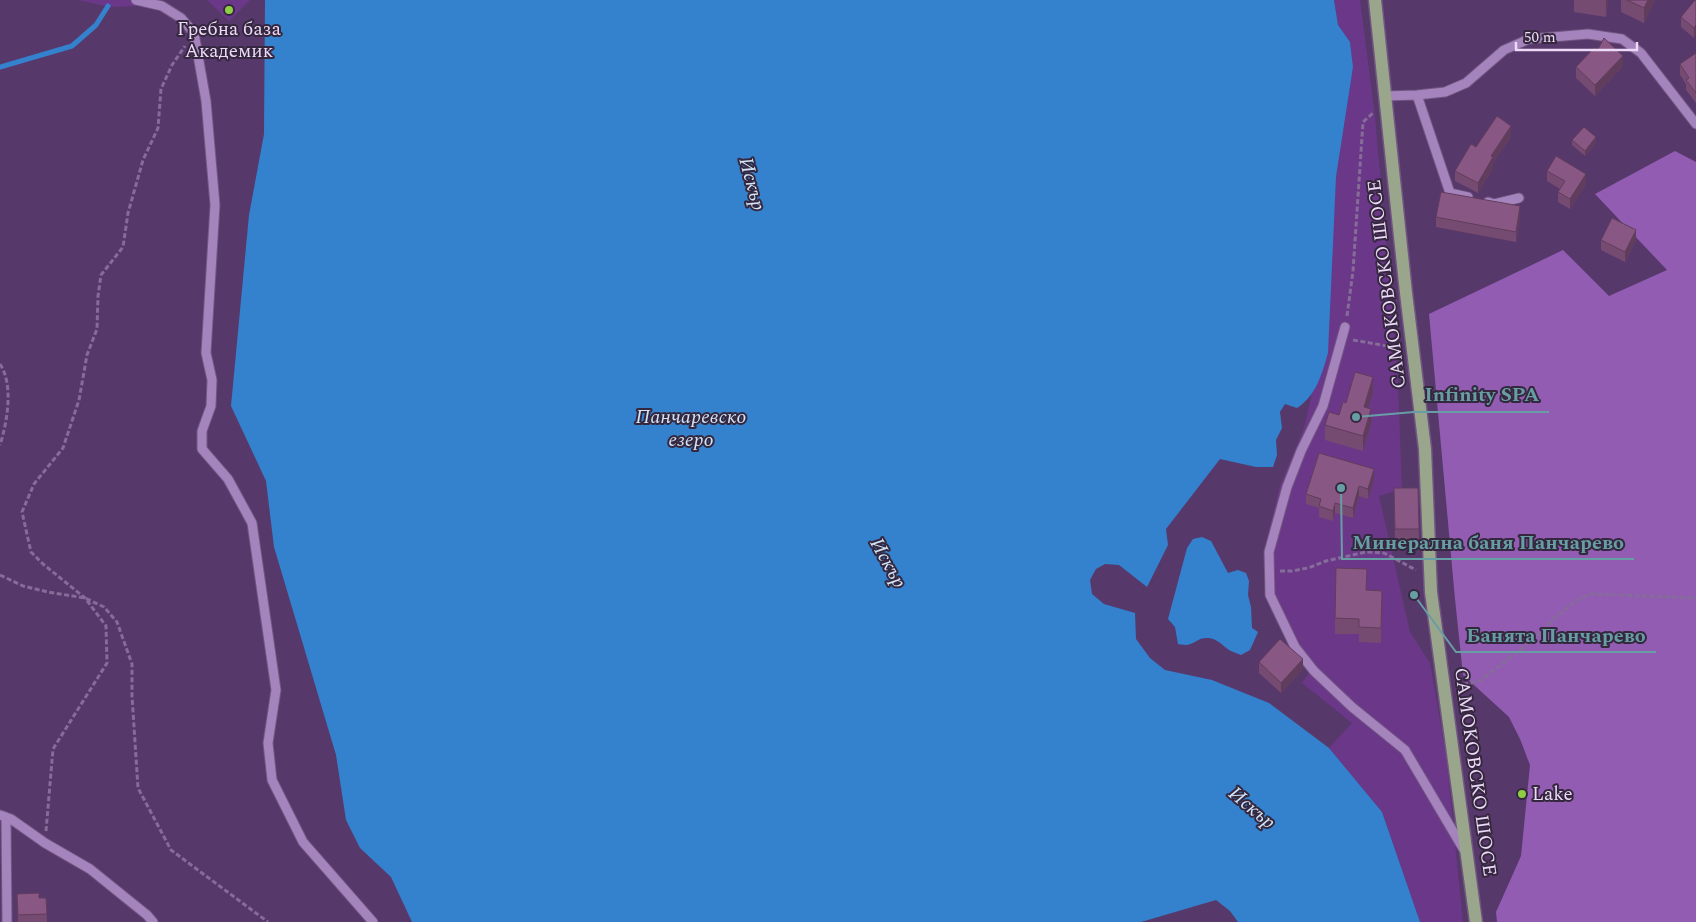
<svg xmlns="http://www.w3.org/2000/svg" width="1696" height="922" font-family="Spectral,serif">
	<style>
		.green { fill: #6b3789 }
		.forest { fill: #925cb3 }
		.water { fill: #3481ce }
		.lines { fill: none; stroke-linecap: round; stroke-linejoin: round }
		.stream { stroke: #3481ce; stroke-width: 5 }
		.minor-casing { stroke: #715681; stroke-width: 11 }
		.major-casing { stroke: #715681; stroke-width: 15 }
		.path { stroke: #866c98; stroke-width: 3; stroke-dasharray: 5 2.5; stroke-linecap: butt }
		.minor { stroke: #a583bc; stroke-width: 9 }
		.major { stroke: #9aa68b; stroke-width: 12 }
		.wall { fill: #764b71 }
		.shaded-wall { fill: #603d5c }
		.building { fill: #895783; stroke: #603d5c }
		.poi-dot { fill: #8dce44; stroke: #35273e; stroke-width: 2 }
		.labels { text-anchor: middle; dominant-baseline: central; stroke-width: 4; stroke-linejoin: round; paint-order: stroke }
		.poi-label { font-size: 19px; fill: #ecdaf8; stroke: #35273e }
		.street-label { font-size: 19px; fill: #ecdaf8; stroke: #35273e }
		.water-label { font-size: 20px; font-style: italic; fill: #d1e4f8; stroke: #35273e }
		.leader { fill: none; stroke: #679ea5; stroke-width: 2 }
		.callout-dot { fill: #679ea5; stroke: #35273e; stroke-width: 2 }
		.callout-label { font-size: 20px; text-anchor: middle; font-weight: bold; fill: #679ea5; stroke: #35273e; stroke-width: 4; stroke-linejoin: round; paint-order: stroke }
	</style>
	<rect width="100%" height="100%" fill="#57386b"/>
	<path class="green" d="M 79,0 L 143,0 L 137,6 L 109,7 Z
		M 207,0 L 250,0 L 229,21 Z
		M 1334,0 L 1360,0 L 1375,117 L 1397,362 L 1402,489 L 1379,496 L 1410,632 L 1430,663 L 1446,755 L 1463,922 L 1420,922 L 1382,812 L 1329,748 L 1352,723 L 1302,683 L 1309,673 L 1294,653 L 1265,596 L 1264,551 L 1280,486 L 1304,428 L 1312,393 L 1322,374 L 1336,177 L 1353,67 L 1350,42 L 1338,25 Z"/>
	<path class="forest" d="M 1675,151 L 1696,162 L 1696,922 L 1497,922 L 1496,912 L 1521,856 L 1530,765 L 1520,739 L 1509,717 L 1463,675 L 1455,599 L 1429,314 L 1563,250 L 1609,296 L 1667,270 L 1595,194 Z"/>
	<path class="water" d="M 265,0 L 1334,0 L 1338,25 L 1350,42 L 1353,67 L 1336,177 L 1328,353 C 1322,374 1316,396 1297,408 L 1285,404 L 1280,412 L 1282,428 L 1276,440 L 1277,455 L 1273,467 L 1256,467 L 1220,459 L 1166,529 L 1168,545 L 1147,587 L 1119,565 L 1105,564 L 1096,569 L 1090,580 L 1092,594 L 1104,604 L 1135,613 L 1136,639 L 1150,658 L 1165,670 L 1212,680 L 1269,703 L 1329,748 L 1382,812 L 1420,922 L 1238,922 L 1230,911 L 1216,900 L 1141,922 L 412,922 L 391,877 L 360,848 L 346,820 L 336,755 L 274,547 L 266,481 L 231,406 L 249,215 L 264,134 Z
		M 1202,537 L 1211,541 L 1228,573 L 1238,570 L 1246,573 L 1249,581 L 1248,595 L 1251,607 L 1252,628 L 1258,632 L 1250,650 L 1241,655 C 1237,653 1232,652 1229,650 C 1222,645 1218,639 1208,638 C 1195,637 1195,648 1178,644 L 1175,627 L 1168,619 L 1187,548 L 1193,539 Z"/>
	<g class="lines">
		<path class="stream" d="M 0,67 L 72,46 L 96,25 L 108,6"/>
		<defs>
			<path id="minor" d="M 136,0 L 162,6 L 181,18 L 194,33 L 206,101 L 215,205 L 206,353 L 212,380 L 211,406 L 202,431 L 202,449 L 228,479 L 252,523 L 276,690 L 268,743 L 272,780 L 303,842 L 373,922
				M 1417,95 L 1450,193 L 1468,197
				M 1385,96 L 1417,95 L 1445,92 L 1466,83 L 1504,50 L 1529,39 L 1588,34 L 1622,39 L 1641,53 L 1696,124
				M 1488,202 L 1494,204 L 1519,198
				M 1345,327 L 1323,406 L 1301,451 L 1287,487 L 1269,552 L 1270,595 L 1295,647 L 1314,671 L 1352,707 L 1405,750 L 1464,850
				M 0,815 L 11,819 L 45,843 L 90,869 L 147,915 L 153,922
				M 6,817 L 7,922"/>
			<path id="major" d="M 1375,0 L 1406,293 L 1425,449 L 1431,592 L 1476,922"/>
		</defs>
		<use href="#minor" class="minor-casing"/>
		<use href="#major" class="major-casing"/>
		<path class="path" d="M 1347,316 L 1353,271 L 1363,122 L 1373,113
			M 1353,340 L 1399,348
			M 0,364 C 14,385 7,423 0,445
			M 1280,571 L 1292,571 L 1308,568 L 1326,561 L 1366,552 L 1384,553 L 1416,570
			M 0,575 L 23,586 L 48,592 L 85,598 L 104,607 L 117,622 L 132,664 L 132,696 L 138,788 L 171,850 L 268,922
			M 1456,686 L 1480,681 L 1534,639 L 1552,620 L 1576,601 L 1590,594 L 1696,598
			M 46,831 L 53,749 L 107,663 L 106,626 L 85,598 L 43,564 L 31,552 L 22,512 L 34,484 L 63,448 L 79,400 L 87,355 L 97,329 L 98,296 L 101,275 L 123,247 L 128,213 L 143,160 L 158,128 L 161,89 L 172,65 L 185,46"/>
		<use href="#minor" class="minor"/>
		<use href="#major" class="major"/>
	</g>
	<path class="wall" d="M 1574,0 L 1608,0 L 1606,17 L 1574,12 Z
		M 1621,0 L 1655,0 L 1644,23 L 1621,12 Z
		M 1696,0 L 1696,35 L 1694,38 L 1681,27 L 1681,17 Z
		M 1696,53 L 1696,103 L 1686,90 L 1686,84 L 1680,75 L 1680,64 Z
		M 1623,66 L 1595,96 L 1576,78 L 1576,67 Z
		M 1511,137 L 1493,163 L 1493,168 L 1478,193 L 1455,181 L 1455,171 L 1476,147 Z
		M 1572,140 L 1596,143 L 1585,156 L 1572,145 Z
		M 1547,171 L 1586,184 L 1570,209 L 1558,202 L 1558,192 L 1560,189 L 1547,181 Z
		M 1436,217 L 1520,217 L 1516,242 L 1436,227 Z
		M 1601,240 L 1636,240 L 1625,262 L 1601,250 Z
		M 1373,392 L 1368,408 L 1371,424 L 1363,451 L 1325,440 L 1325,425 L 1339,415 L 1346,403 Z
		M 1374,480 L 1368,499 L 1359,496 L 1353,518 L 1335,513 L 1333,521 L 1319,517 L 1319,508 L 1306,504 L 1306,494 Z
		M 1394,488 L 1418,488 L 1419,544 L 1395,544 Z
		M 1366,590 L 1382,591 L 1381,643 L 1359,642 L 1359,634 L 1335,634 L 1335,618 Z
		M 1259,662 L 1303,669 L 1281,693 L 1259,673 Z
		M 17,894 L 39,898 L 46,898 L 47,922 L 18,922 Z"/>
	<path class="shaded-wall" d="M 1606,0 L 1608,0 L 1606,17 Z
		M 1648,0 L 1655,0 L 1644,23 L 1644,8 Z
		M 1696,25 L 1696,35 L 1694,38 L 1694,28 Z
		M 1623,56 L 1623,66 L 1595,96 L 1595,85 Z
		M 1511,126 L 1511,137 L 1493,163 L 1493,168 L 1478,193 L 1478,183 L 1491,156 Z
		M 1596,137 L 1596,143 L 1585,156 L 1585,151 Z
		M 1586,174 L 1586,184 L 1570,209 L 1570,199 Z
		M 1520,206 L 1520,217 L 1516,242 L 1516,232 Z
		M 1636,230 L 1636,240 L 1625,262 L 1625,252 Z
		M 1373,377 L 1373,392 L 1364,422 L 1364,407 Z
		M 1371,409 L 1371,424 L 1363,451 L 1363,436 Z
		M 1374,469 L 1374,480 L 1368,499 L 1368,489 Z
		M 1359,486 L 1359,496 L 1353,518 L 1353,508 Z
		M 1335,503 L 1335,513 L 1333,521 L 1333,511 Z
		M 1303,659 L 1303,669 L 1281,693 L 1281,683 Z"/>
	<path class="building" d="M 1627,0 L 1648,0 L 1644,8 Z
		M 1695,0 L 1696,0 L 1696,25 L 1694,28 L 1681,17 Z
		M 1604,38 L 1623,56 L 1595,85 L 1576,67 L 1594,48 L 1598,49 Z
		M 1696,53 L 1696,93 L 1686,80 L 1689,78 L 1680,64 Z
		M 1497,116 L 1511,126 L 1491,156 L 1493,157 L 1478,183 L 1455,171 L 1471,144 L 1476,147 Z
		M 1584,127 L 1596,137 L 1585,151 L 1572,140 Z
		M 1556,156 L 1586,174 L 1570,199 L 1558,192 L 1565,181 L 1547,171 Z
		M 1441,192 L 1520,206 L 1516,232 L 1436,217 Z
		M 1612,218 L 1636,230 L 1625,252 L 1601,240 Z
		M 1355,372 L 1373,377 L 1364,407 L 1371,409 L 1363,436 L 1325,425 L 1329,412 L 1339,415 L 1343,402 L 1346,403 Z
		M 1319,453 L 1374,469 L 1368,489 L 1359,486 L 1353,508 L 1335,503 L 1333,511 L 1319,506 L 1321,499 L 1306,494 Z
		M 1394,488 L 1418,488 L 1419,529 L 1395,529 Z
		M 1336,568 L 1367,569 L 1366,590 L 1382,591 L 1381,628 L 1359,627 L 1359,619 L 1335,618 Z
		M 1280,639 L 1303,659 L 1281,683 L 1259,662 Z
		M 39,893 L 39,898 L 46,898 L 47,914 L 18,915 L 17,894 Z"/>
	<g class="poi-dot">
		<circle cx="229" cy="10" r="5"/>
		<circle cx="1522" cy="794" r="5"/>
	</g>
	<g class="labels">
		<g class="poi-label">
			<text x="229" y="29">Гребна база<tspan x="229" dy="22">Академик</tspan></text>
			<text x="1532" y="794" text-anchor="start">Lake</text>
		</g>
		<g class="street-label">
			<text transform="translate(1387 284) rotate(-97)">САМОКОВСКО ШОСЕ</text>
			<text transform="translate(1475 772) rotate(82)">САМОКОВСКО ШОСЕ</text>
		</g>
		<g class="water-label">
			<text transform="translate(752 184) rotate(75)">Искър</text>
			<text x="691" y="417">Панчаревско<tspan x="691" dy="23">езеро</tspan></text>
			<text transform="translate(888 563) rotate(61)">Искър</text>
			<text transform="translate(1252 808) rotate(40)">Искър</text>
		</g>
	</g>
	<path class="leader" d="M1356 417L1414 412H1549M1341 488L1342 559H1634M1414 595L1456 652H1656"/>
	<g class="callout-dot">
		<circle cx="1356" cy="417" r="5"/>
		<circle cx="1341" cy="488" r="5"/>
		<circle cx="1414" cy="595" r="5"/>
	</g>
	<g class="callout-label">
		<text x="1482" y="401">Infinity SPA</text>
		<text x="1488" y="549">Минерална баня Панчарево</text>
		<text x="1556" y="642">Банята Панчарево</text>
	</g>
	<path d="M1516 42v8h121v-8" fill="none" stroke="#ecdaf8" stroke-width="2.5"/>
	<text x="1524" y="42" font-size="15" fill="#ecdaf8" stroke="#35273e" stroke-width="4" paint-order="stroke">50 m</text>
</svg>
